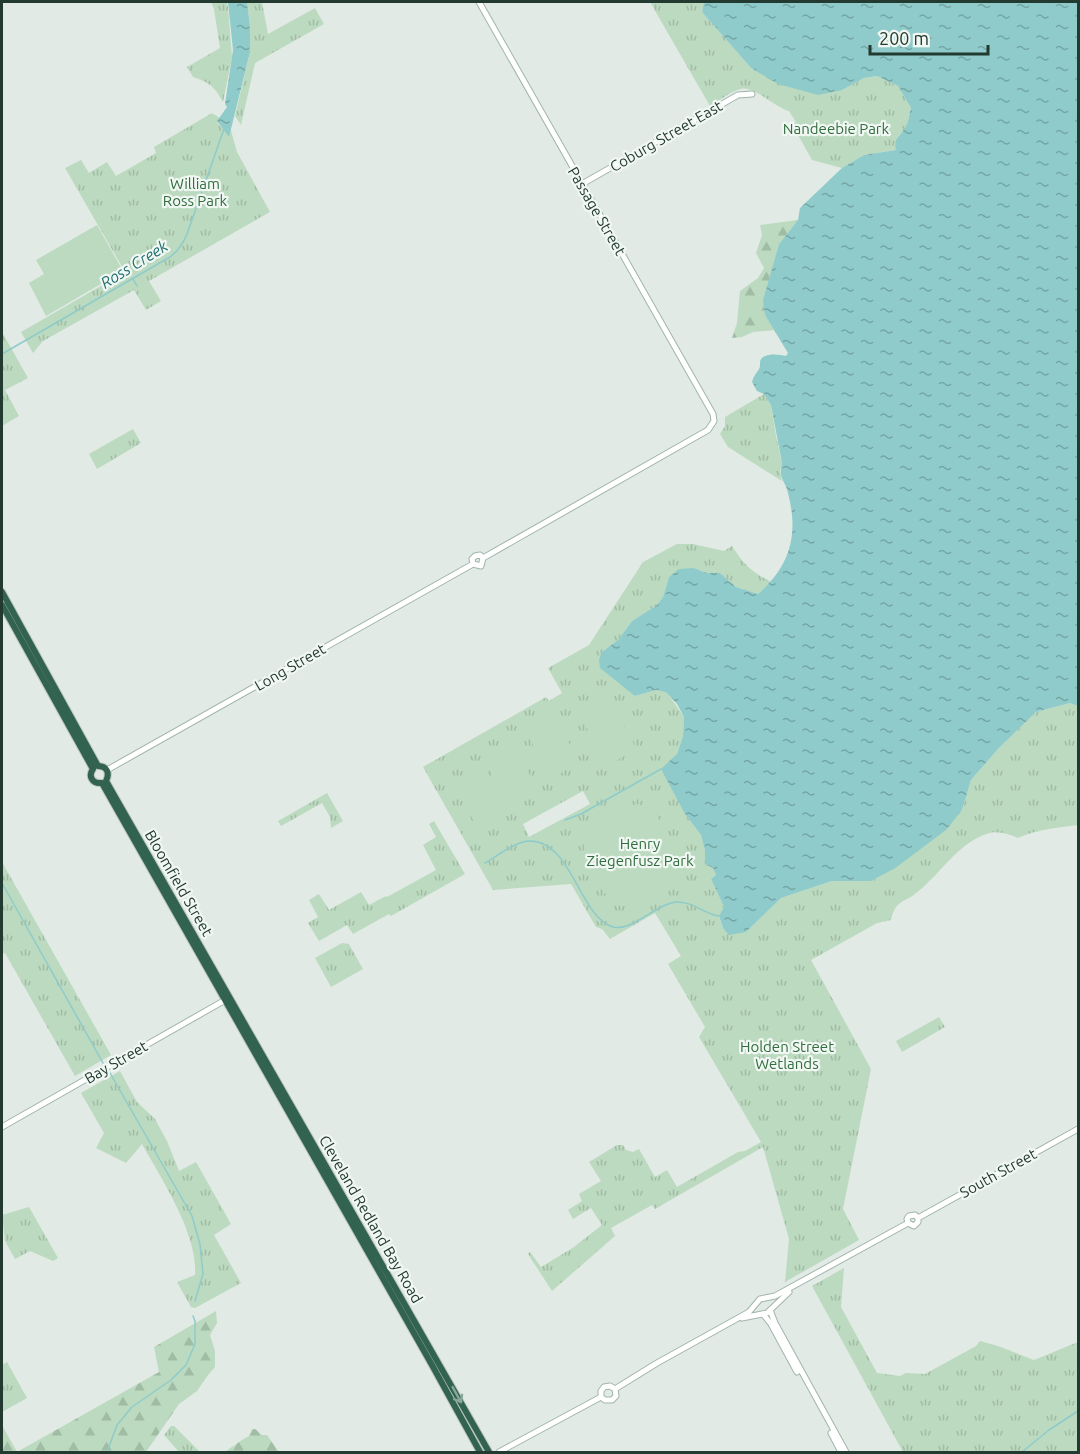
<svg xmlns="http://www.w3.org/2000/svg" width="1080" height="1454" font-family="Ubuntu,sans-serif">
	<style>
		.forest { fill: url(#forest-firs) }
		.park { fill: url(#park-tufts); fill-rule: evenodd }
		.pitch { fill: #bcdabf }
		.water { fill: url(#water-ripples) }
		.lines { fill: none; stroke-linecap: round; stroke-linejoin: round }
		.stream { stroke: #8ecbca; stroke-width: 1.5 }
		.secondary-casing { stroke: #a1b5ab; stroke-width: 7 }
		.highway-casing { stroke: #bdc4c1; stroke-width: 8 }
		.secondary { stroke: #fff; stroke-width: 5 }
		.highway { stroke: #326351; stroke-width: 6 }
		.oneway { stroke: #88a69a }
		.labels { text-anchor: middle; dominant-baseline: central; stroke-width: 4.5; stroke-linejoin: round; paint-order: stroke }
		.park-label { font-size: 15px; fill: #316d3e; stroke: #f1f7f3 }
		.street-label { font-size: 15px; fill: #233a30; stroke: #f1f7f3 }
		.water-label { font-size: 16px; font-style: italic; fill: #237070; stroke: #f1f7f3 }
	</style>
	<defs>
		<pattern id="forest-firs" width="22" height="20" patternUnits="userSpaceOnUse" patternTransform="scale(1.5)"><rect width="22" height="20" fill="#bcdabf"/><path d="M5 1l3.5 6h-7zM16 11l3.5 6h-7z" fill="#a1bca4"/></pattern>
		<pattern id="park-tufts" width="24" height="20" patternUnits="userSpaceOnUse" patternTransform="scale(1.5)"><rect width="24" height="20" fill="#bcdabf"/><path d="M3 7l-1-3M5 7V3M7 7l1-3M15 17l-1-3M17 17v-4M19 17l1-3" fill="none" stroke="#a1bca4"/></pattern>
		<pattern id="water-ripples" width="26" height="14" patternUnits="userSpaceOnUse" patternTransform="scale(1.5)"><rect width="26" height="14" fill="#8ecbca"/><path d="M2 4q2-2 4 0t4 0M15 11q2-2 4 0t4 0" fill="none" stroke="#74a6a4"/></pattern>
	</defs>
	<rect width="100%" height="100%" fill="#e1eae5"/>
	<path class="forest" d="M 798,220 L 779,244 L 764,298 L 765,315 L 775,330 L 753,332 L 742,337 L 732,338 L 737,323 L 740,291 L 758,278 L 764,268 L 756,253 L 762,235 L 760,225 Z
		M 216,1311 L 217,1323 L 210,1335 L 215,1351 L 215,1367 L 208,1375 L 197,1391 L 179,1404 L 146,1452 L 2,1452 L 2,1425 L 17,1452 L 159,1372 L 154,1347 Z
		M 252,1429 L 255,1429 L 262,1435 L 267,1435 L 279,1452 L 226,1452 C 228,1449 245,1438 249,1436 Z"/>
	<path class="park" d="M 211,2 L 227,2 L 228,7 L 232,57 L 223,102 C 215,87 209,82 193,77 L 187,67 L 220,48 L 214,9 Z
		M 247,2 L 262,2 L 268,34 L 315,8 L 324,24 L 255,63 L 241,125 L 235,116 L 250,52 L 250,28 Z
		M 650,2 L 704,2 L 702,12 L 751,68 L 842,90 L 864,78 L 877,76 L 898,86 L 911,108 L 907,127 L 898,136 L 896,150 L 864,155 L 842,168 L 812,160 L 792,124 L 796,122 L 789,111 C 776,108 753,85 741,89 C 730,92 720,100 710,106 Z
		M 212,113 L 220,118 L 217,122 L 229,136 L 230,127 L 237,152 L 270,212 L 149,281 L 161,301 L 146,310 L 134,290 L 43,341 L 33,353 L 21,332 L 125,272 L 65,168 L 81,160 L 89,173 L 107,162 L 116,176 L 156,153 L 154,147 Z
		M 2,332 L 28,378 L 5,390 L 19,416 L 2,426 Z
		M 764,394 L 771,405 L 776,436 L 782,463 L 780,471 L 782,481 L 728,447 L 720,434 L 725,426 L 725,417 Z
		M 133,429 L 141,443 L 97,469 L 89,454 Z
		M 677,544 L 693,544 L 724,551 L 732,546 C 744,565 751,571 771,582 L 758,594 L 736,587 L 720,573 L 707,573 L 694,568 L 669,577 L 663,597 L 657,605 L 632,621 L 618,640 L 602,652 L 635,696 L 656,690 L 666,691 L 684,717 L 683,736 L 677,754 L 685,814 L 701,835 L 705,851 L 705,864 L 713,868 L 716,875 L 711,879 L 724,907 L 719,917 L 723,928 L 746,932 L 781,898 L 832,881 L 871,881 L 894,869 L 962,810 L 971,780 L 998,749 L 1036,712 L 1070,703 L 1078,706 L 1078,825 C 1057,828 1038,829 1018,838 C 1008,834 997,830 986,834 C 956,845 940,875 915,894 C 909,899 900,901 896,907 C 893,911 892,916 891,920 L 877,923 L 811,960 L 871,1069 L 843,1209 L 859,1240 L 785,1282 L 789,1239 L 763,1147 L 655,1209 L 652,1205 L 611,1228 L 615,1236 L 552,1291 L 528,1254 L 530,1252 L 541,1267 L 574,1247 L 602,1225 L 591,1208 L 573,1219 L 568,1210 L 582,1201 L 579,1194 L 601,1181 L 589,1162 L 617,1145 L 623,1145 L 626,1150 L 633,1152 L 639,1149 L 655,1177 L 667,1170 L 677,1187 L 738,1152 L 745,1151 L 761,1142 L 699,1037 L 705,1027 L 668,964 L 681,956 L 655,913 L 610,939 L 602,929 L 596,927 L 571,884 L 493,890 L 423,767 L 546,697 L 549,701 L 562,693 L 548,668 L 589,645 L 643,562 ZM 583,791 L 590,804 L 529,837 L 523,824 Z
		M 327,793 L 343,821 L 331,828 L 330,817 L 322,803 L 281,826 L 278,821 Z
		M 434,821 L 465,874 L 391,916 L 389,914 L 353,934 L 347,925 L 319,941 L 308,923 L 318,917 L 309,900 L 319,894 L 329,910 L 361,892 L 369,905 L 386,896 L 387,897 L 436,870 L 423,845 L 436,837 L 429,824 Z
		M 2,862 L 111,1055 L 75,1076 L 5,953 L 2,954 Z
		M 342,943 L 349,944 L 363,969 L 331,987 L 315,958 Z
		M 939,1017 L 945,1027 L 902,1052 L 896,1041 Z
		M 120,1071 L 137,1102 L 155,1119 L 167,1141 L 179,1171 L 196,1162 L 231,1224 L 214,1235 L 241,1283 L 195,1308 L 191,1307 L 177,1282 L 195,1275 C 198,1234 162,1180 142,1144 L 126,1163 L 96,1148 L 104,1133 L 81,1093 Z
		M 29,1207 L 58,1258 L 53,1261 L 30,1251 L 15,1259 L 5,1241 L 2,1215 Z
		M 844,1268 L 841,1307 L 877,1373 L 900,1376 L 906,1373 L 925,1374 L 976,1346 L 980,1341 L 1001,1347 L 1034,1360 L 1078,1342 L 1078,1452 L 903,1452 L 812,1286 Z
		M 7,1362 L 27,1398 L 2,1412 L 2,1365 Z
		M 171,1426 L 174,1426 L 200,1452 L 179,1452 L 164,1435 Z"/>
	<path class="pitch" d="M 97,225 L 123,271 L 46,316 L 29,283 L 44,274 L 36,260 Z
		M 610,702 L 637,749 L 608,765 L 581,718 Z
		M 553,715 L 580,762 L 552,778 L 525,731 Z
		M 510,741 L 537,787 L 509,804 L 482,757 Z
		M 481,769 L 508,815 L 480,832 L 453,785 Z
		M 636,804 C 651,806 656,814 663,826 C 669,834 678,848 678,858 C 679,864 676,871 672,875 C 666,883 631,906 622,906 C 615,906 611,901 607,896 C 567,843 580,828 636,804 Z"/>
	<path class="water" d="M 228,2 L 247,2 L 250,27 L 250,52 L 229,137 L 217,121 L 227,107 L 225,104 L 233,50 Z
		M 704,2 L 1078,2 L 1078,706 L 1070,703 L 1036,712 L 998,749 L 971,780 L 962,810 L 946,830 L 894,869 L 871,881 L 832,881 L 781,898 L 746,932 L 729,935 L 723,928 L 719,916 L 724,907 L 711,879 L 716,875 L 713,868 L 705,864 L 705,851 L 701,835 L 685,814 L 661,769 L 677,754 L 683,736 L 684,717 L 677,704 L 666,692 L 656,690 L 635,696 L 600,668 L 599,660 L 602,652 L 618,640 L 632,621 L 657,605 L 663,597 L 669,577 L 679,569 L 694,568 L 707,573 L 720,573 L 736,587 L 758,594 C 790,566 799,535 788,493 C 785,479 778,480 782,463 L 771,405 L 764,394 L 757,391 L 752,382 C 754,375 756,374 759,369 C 761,365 759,362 761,359 C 767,352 780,355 786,356 L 788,353 L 765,315 L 763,300 L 779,244 L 798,220 L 800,208 L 842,168 L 864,155 L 896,150 C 893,139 900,136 905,128 C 909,123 909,114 911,108 L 898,86 L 877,76 L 864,78 L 842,90 L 818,95 L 778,84 L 751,68 L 702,12 Z"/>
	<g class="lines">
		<path class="stream" d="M 133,279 L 137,286
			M 2,354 L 170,257 C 178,251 183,244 187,234 L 224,129
			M 565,820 L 581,814 L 661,769
			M 485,863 C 497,856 516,841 530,841 C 572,841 580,918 613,927 C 632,932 656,904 676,902 C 692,901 704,914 719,916
			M 2,883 L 103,1063
			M 110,1073 L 192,1216 L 200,1244 L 203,1274 L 195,1301
			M 107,1452 L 117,1425 L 132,1407 L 171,1380 L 186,1365 L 195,1344 L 195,1321 L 193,1316
			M 1022,1452 L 1049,1430 L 1078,1411"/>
		<defs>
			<path id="secondary" d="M 479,2 L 713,414 L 714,421 L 708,430 L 483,558
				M 582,184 L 738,95 L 752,94
				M 473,564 L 472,559 L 475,556 L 480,555 L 483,558
				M 473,564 L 481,566 L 483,558
				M 107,770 L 473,564
				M 2,1127 L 227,999
				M 908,1223 L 907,1219 L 909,1216 L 915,1215 L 918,1218 L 1078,1129
				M 770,1310 L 775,1323 L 846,1452
				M 763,1314 L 771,1324 L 797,1372
				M 742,1318 L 767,1313 L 789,1292
				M 615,1389 L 657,1363 L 749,1312 L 760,1299 L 775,1296 L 908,1223 L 914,1226 L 918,1222 L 918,1218
				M 601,1397 L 605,1400 L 612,1400 L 616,1396 L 615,1389
				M 831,1433 L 841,1452
				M 499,1452 L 601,1397 L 601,1391 L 604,1387 L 610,1386 L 615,1389"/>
			<path id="highway" d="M 2,592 L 98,766 C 107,766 110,773 106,781 L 489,1452
				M 2,605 L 93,769 C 88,776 92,784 102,783 L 432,1365 L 480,1452"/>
		</defs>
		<use href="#secondary" class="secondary-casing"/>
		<use href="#highway" class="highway-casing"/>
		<use href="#secondary" class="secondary"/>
		<use href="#highway" class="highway"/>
	</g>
	<defs><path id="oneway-shaft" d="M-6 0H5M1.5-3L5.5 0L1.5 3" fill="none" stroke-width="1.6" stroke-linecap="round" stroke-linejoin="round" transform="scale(1.5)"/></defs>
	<use class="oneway" href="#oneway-shaft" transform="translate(457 1395) rotate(61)"/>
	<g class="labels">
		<g class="park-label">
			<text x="836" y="128">Nandeebie Park</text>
			<text x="195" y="183">William<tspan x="195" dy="17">Ross Park</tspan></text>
			<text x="640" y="843">Henry<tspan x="640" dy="17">Ziegenfusz Park</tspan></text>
			<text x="787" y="1046">Holden Street<tspan x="787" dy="17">Wetlands</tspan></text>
		</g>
		<g class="street-label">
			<text transform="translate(666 136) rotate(-30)">Coburg Street East</text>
			<text transform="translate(597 211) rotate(60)">Passage Street</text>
			<text transform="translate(290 667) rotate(-30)">Long Street</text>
			<text transform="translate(179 883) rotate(60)">Bloomfield Street</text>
			<text transform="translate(116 1062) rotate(-30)">Bay Street</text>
			<text transform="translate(998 1173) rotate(-29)">South Street</text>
			<text transform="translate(371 1219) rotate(60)">Cleveland Redland Bay Road</text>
		</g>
		<g class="water-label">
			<text transform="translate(134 264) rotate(-32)">Ross Creek</text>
		</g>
	</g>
	<rect width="1080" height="1454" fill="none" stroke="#233a30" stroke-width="6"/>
	<path d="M870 45v9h118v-9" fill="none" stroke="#233a30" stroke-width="3"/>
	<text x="879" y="45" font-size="18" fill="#233a30" stroke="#f1f7f3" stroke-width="4.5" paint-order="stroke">200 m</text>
</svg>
